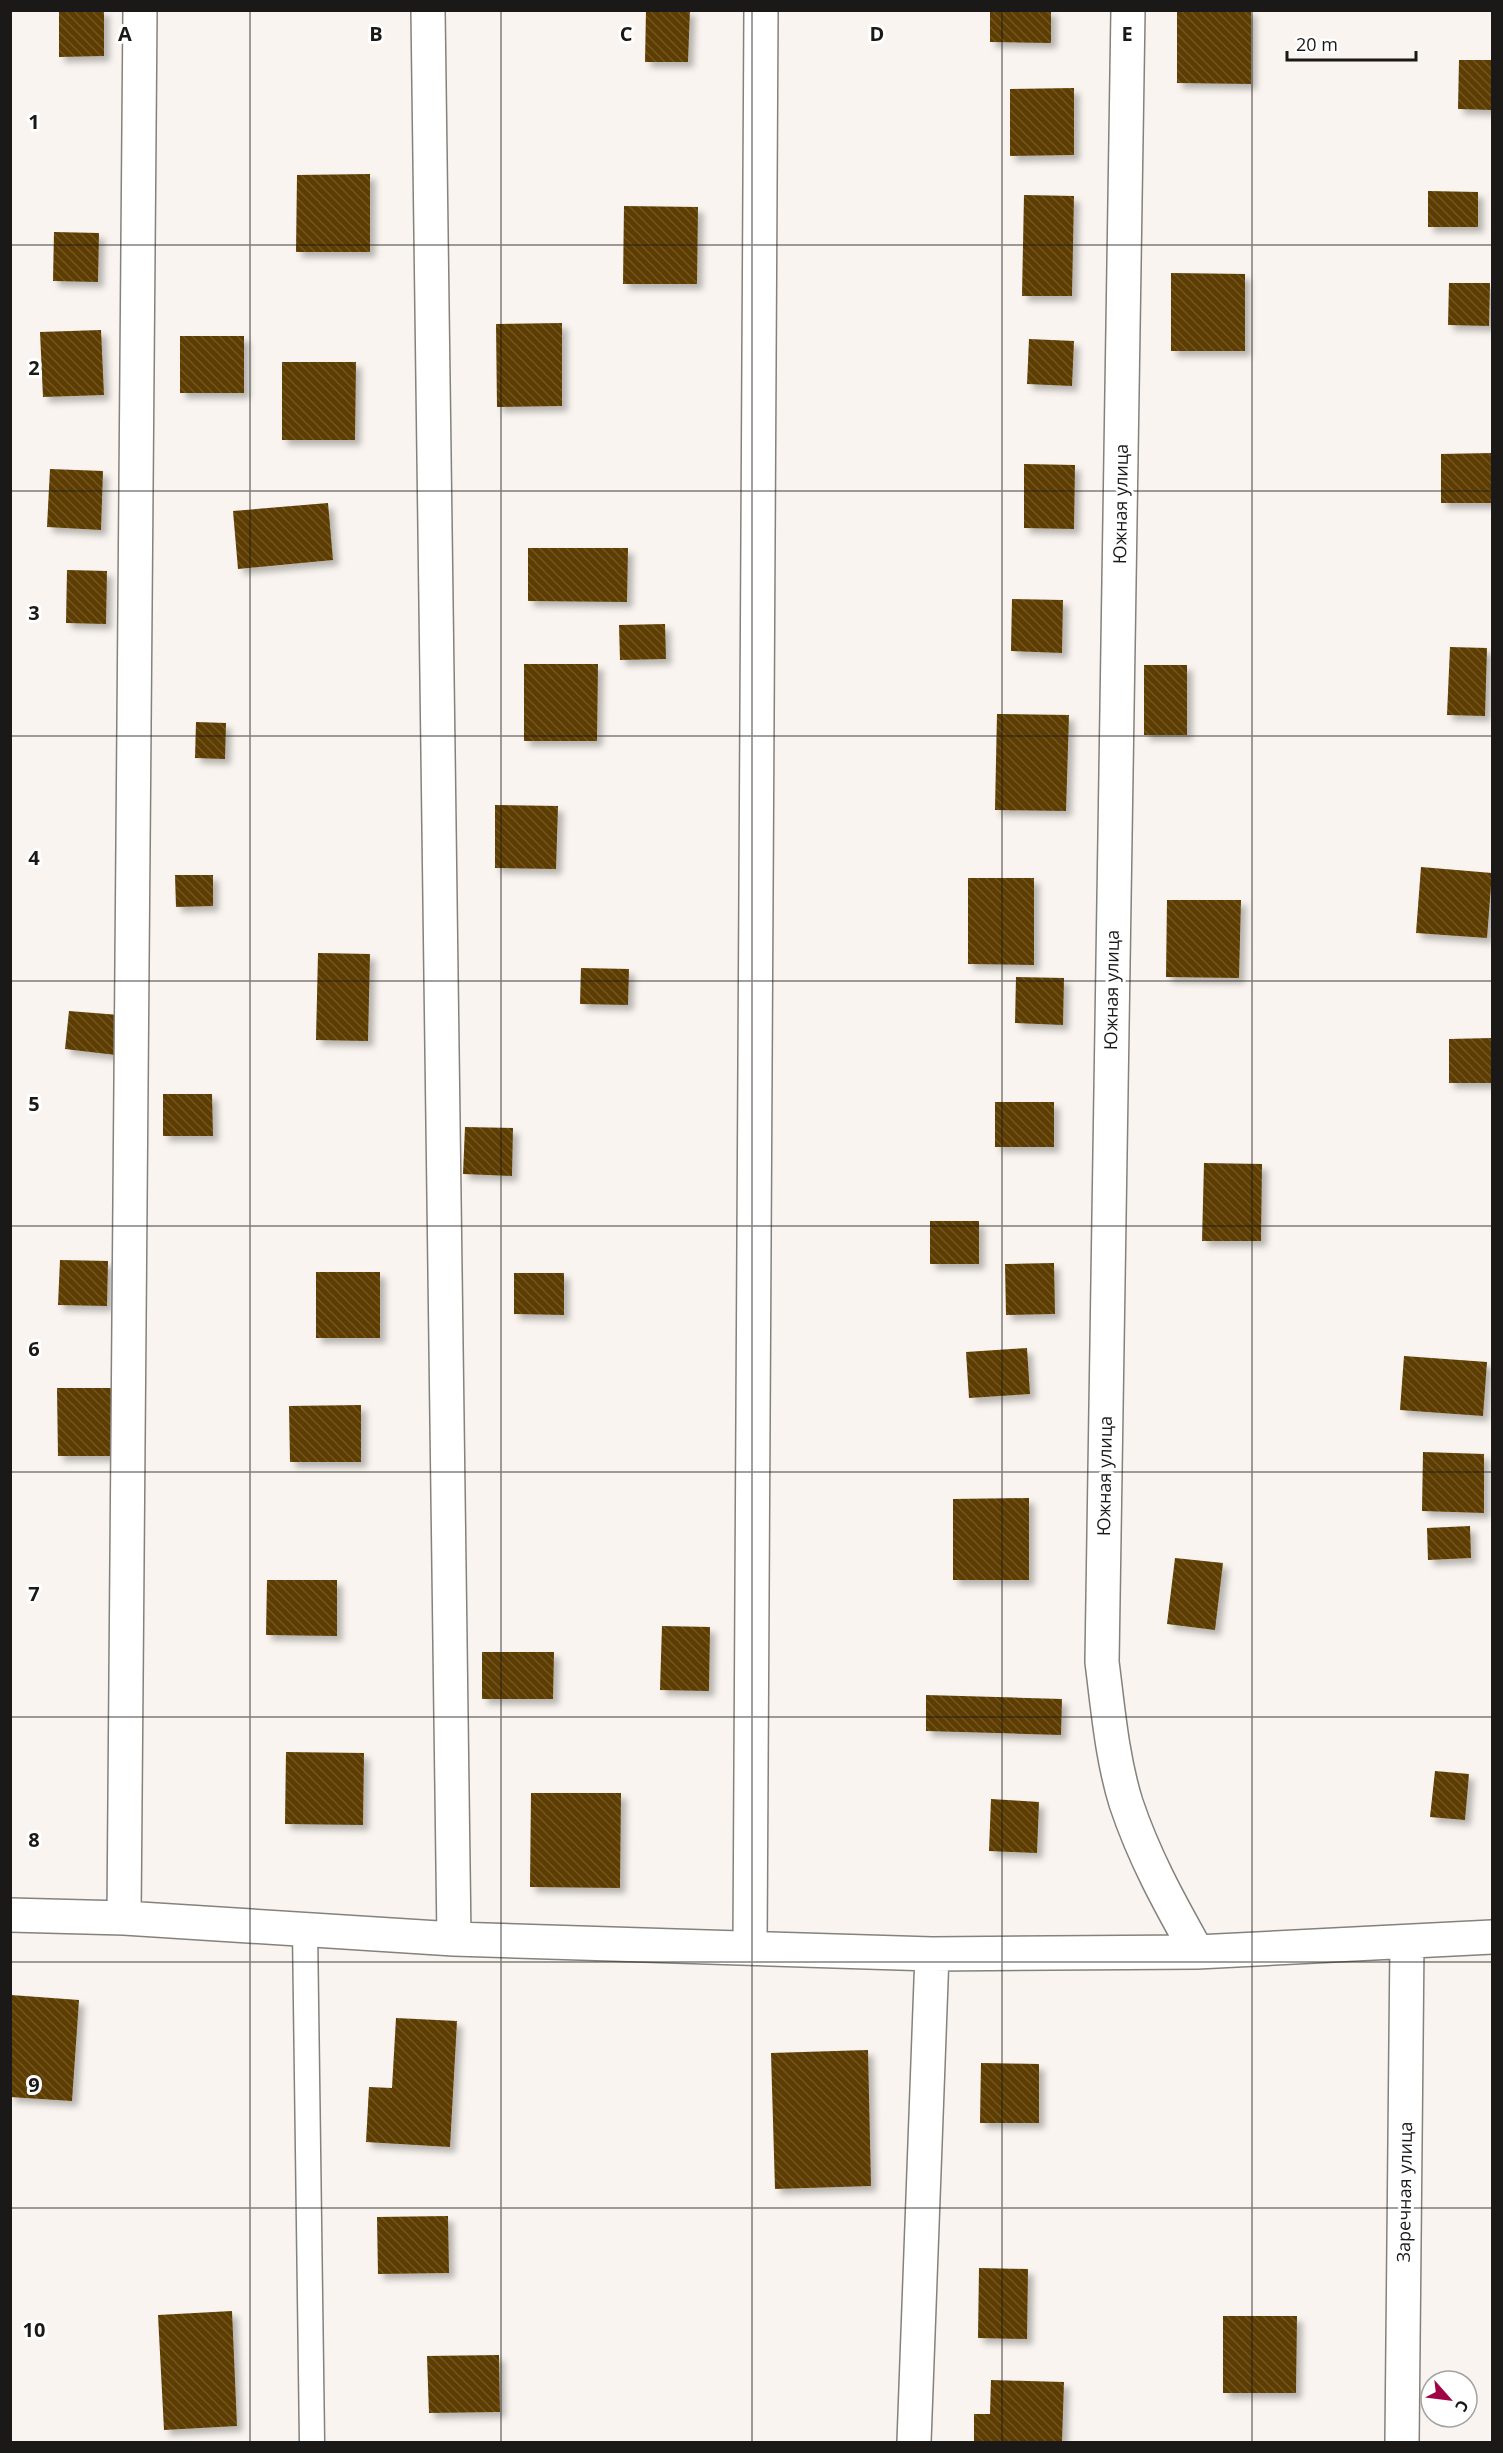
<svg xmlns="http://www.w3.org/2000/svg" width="1503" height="2453" font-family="'Open Sans',sans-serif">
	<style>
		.building { fill: url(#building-back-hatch); filter: url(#shadow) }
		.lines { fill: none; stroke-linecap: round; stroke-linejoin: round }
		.lane-casing { stroke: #85817c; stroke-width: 27 }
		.street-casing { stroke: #85817c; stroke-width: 36 }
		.lane { stroke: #fff; stroke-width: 24 }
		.street { stroke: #fff; stroke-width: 33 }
		.grid { fill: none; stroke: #1b1917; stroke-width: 1.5; stroke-opacity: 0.55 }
		.labels { text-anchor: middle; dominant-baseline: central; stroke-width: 6; stroke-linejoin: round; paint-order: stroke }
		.street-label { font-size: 18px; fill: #1b1917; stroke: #fff }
		.grid-label { font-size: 20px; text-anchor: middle; font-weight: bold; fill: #1b1917; stroke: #fff; stroke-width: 6; stroke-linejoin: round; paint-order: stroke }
	</style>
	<defs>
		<pattern id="building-back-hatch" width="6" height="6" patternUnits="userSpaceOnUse" patternTransform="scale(1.5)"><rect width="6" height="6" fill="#5d3d01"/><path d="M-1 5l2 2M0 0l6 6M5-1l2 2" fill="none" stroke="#705626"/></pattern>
		<filter id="shadow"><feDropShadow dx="5.5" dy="5.5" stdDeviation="3" flood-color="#0004"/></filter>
	</defs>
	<rect width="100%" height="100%" fill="#f9f4ef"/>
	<path class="building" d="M 59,10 L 104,10 L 104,56 L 59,57 Z
		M 646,10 L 690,10 L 688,62 L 645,62 Z
		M 990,10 L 1051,10 L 1051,43 L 990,42 Z
		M 1177,10 L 1251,10 L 1251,84 L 1177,83 Z
		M 1459,60 L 1492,60 L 1492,110 L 1458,109 Z
		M 1074,88 L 1074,155 L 1010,156 L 1010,89 Z
		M 370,174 L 370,252 L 296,252 L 297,175 Z
		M 1428,191 L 1478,192 L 1478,227 L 1428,227 Z
		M 1024,195 L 1074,196 L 1072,296 L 1022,296 Z
		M 624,206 L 698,207 L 697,284 L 623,284 Z
		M 54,232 L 99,233 L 98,282 L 53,281 Z
		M 1171,273 L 1245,274 L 1245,351 L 1171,351 Z
		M 1449,283 L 1490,283 L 1489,326 L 1448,325 Z
		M 562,323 L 562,406 L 497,407 L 496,324 Z
		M 101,330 L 104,395 L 43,397 L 40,332 Z
		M 180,336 L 244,336 L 244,393 L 180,393 Z
		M 1029,339 L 1074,341 L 1072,386 L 1027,384 Z
		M 282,362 L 356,362 L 355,440 L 282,440 Z
		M 1492,453 L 1492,503 L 1441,503 L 1441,454 Z
		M 1024,464 L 1075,465 L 1074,529 L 1024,528 Z
		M 50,469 L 103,471 L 101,530 L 47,527 Z
		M 328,503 L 333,560 L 238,569 L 233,511 Z
		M 528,548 L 628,548 L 627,602 L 528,601 Z
		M 67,570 L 107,571 L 106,624 L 66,623 Z
		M 1012,599 L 1063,600 L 1062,653 L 1011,651 Z
		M 665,624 L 666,659 L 620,660 L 619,625 Z
		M 1450,647 L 1487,648 L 1485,716 L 1447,715 Z
		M 524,664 L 598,664 L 597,741 L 524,741 Z
		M 1144,665 L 1187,665 L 1187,735 L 1144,735 Z
		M 997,714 L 1069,715 L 1066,811 L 995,810 Z
		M 196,722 L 226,723 L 225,759 L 195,758 Z
		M 495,805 L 558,806 L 556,869 L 495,868 Z
		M 1421,867 L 1492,873 L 1487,938 L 1416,933 Z
		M 175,875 L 213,875 L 213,906 L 176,907 Z
		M 968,878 L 1034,878 L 1034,965 L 968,964 Z
		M 1167,900 L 1241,900 L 1239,978 L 1166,977 Z
		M 318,953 L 370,954 L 368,1041 L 316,1040 Z
		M 581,968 L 629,969 L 628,1005 L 580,1004 Z
		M 1016,977 L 1064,978 L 1063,1025 L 1015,1023 Z
		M 69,1011 L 119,1015 L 116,1055 L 65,1049 Z
		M 1492,1038 L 1492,1083 L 1449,1083 L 1449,1039 Z
		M 163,1094 L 212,1094 L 213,1136 L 163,1136 Z
		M 995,1102 L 1054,1102 L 1054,1147 L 995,1147 Z
		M 465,1127 L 513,1128 L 512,1176 L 463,1174 Z
		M 1204,1163 L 1262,1164 L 1261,1241 L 1202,1241 Z
		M 930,1221 L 979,1221 L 979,1264 L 930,1264 Z
		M 60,1260 L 108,1261 L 107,1306 L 58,1305 Z
		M 1054,1263 L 1055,1314 L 1006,1315 L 1005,1264 Z
		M 316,1272 L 380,1272 L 380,1338 L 316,1338 Z
		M 514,1273 L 564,1273 L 564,1315 L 514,1314 Z
		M 1027,1348 L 1030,1394 L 969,1398 L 966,1352 Z
		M 1404,1356 L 1487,1362 L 1483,1416 L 1400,1410 Z
		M 57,1388 L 117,1388 L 116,1456 L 58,1456 Z
		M 361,1405 L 361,1462 L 290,1462 L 289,1406 Z
		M 1423,1452 L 1484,1454 L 1484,1513 L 1422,1511 Z
		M 1029,1498 L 1029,1580 L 953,1580 L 953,1499 Z
		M 1470,1526 L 1471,1558 L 1428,1560 L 1427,1528 Z
		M 1175,1558 L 1223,1563 L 1215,1630 L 1167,1624 Z
		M 267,1580 L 337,1580 L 337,1636 L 266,1635 Z
		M 662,1626 L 710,1627 L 709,1691 L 660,1690 Z
		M 482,1652 L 554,1652 L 553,1699 L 482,1699 Z
		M 926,1695 L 1062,1699 L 1061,1735 L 926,1731 Z
		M 286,1752 L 364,1753 L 363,1825 L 285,1824 Z
		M 1435,1771 L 1469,1774 L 1465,1820 L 1430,1817 Z
		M 531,1793 L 621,1793 L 620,1888 L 530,1887 Z
		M 991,1799 L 1039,1802 L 1037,1853 L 989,1851 Z
		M 11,1995 L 79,2000 L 72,2101 L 10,2097 Z
		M 396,2018 L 457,2021 L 450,2147 L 366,2142 L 369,2087 L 392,2088 Z
		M 868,2050 L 871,2186 L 775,2189 L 771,2053 Z
		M 981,2063 L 1039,2064 L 1039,2123 L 980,2123 Z
		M 448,2216 L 449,2273 L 378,2274 L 377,2217 Z
		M 979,2268 L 1028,2269 L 1027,2339 L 978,2338 Z
		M 232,2311 L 237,2426 L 164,2430 L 158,2315 Z
		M 1223,2316 L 1297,2316 L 1296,2393 L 1223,2393 Z
		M 499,2355 L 500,2412 L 429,2413 L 427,2356 Z
		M 991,2380 L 1064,2382 L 1062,2442 L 974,2442 L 974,2414 L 990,2414 Z"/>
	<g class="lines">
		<defs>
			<path id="lane" d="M 305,1929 L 312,2442"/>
			<path id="street" d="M 428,10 L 454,1939
				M 1128,10 L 1102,1662 C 1108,1709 1112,1758 1126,1803 C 1144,1857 1169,1902 1197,1952
				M 10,1915 L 124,1918 L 454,1939 L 932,1954 L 1197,1952 L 1492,1937
				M 124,1918 L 140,10
				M 750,1946 L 761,10
				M 914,2442 L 932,1954
				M 1402,2442 L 1407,1942"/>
		</defs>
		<use href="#lane" class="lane-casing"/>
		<use href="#street" class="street-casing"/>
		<use href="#lane" class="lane"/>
		<use href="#street" class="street"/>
	</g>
	<path class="grid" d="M 250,10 L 250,2442M 501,10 L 501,2442M 752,10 L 752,2442M 1002,10 L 1002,2442M 1252,10 L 1252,2442M 10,245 L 1492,245M 10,491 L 1492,491M 10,736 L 1492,736M 10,981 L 1492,981M 10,1226 L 1492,1226M 10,1472 L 1492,1472M 10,1717 L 1492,1717M 10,1962 L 1492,1962M 10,2208 L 1492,2208"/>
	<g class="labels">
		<g class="street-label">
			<text transform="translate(1120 504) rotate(-89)">Южная улица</text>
			<text transform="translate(1111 990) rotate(-89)">Южная улица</text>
			<text transform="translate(1104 1476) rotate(-89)">Южная улица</text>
			<text transform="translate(1404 2192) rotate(-89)">Заречная улица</text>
		</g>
	</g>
	<g class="grid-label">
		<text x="125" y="41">A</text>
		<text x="376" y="41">B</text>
		<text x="626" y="41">C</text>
		<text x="877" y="41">D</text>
		<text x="1127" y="41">E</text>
		<text x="34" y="129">1</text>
		<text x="34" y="375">2</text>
		<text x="34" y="620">3</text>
		<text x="34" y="865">4</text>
		<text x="34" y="1111">5</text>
		<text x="34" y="1356">6</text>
		<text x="34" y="1601">7</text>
		<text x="34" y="1847">8</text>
		<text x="34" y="2092">9</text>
		<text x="34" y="2337">10</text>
	</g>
	<rect width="1503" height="2453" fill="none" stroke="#1b1917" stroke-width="24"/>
	<g transform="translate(1449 2399) rotate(118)"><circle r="28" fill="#ffffff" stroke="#a4a3a2" stroke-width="1.5"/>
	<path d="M0-4.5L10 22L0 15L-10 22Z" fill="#a00446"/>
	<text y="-9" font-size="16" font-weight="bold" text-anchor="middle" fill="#1b1917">С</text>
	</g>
	<path d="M1287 51v9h129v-9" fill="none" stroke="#1b1917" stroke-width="3"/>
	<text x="1296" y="51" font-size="18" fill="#1b1917" stroke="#ffffff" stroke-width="4.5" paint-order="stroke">20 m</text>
</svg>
